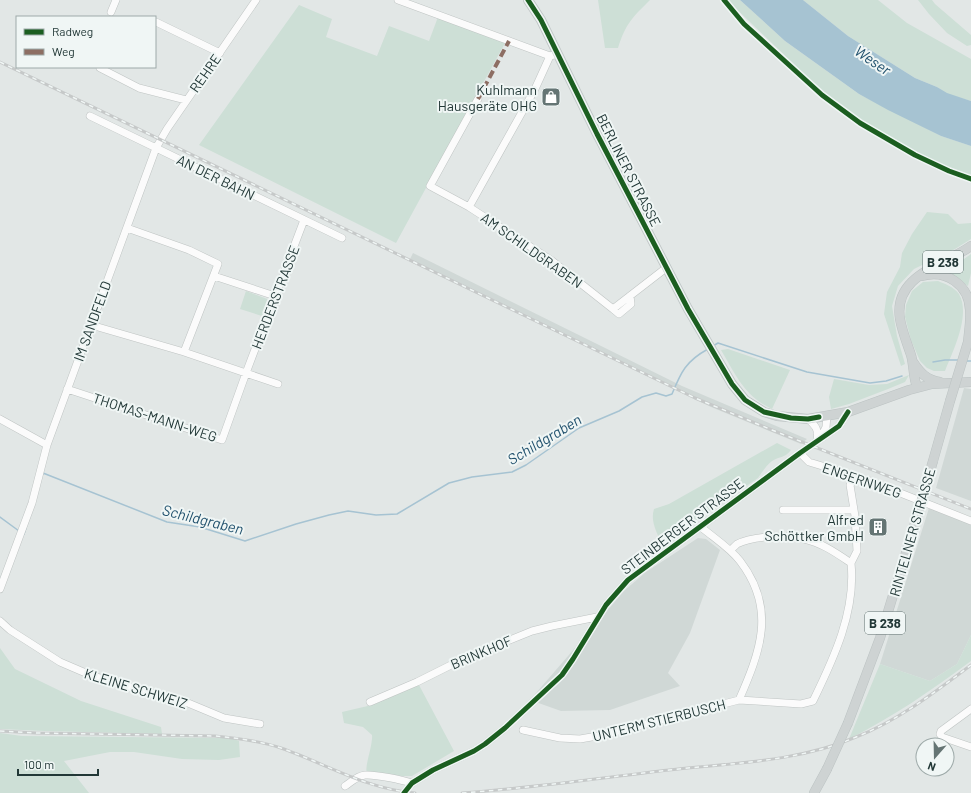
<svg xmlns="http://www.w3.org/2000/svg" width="971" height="793" font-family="Barlow,sans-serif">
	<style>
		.built { fill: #d0d8d6 }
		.green { fill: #cddfd6 }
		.water { fill: #a6c3d2 }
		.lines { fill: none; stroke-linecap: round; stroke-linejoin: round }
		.stream { stroke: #a6c3d2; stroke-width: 1.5 }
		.minor-casing { stroke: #bfc4c3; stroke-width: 8 }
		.major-casing { stroke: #bcc3c3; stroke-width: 10 }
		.minor { stroke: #fbfbfb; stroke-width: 7 }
		.major { stroke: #ced3d3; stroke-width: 9 }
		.rail-casing { stroke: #c6c9c9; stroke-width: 3 }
		.rail { stroke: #f0f6f5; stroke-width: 1.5; stroke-dasharray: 4.5; stroke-linecap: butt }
		.major-bridge-casing { stroke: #bcc3c3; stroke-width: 10; stroke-linecap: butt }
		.major-bridge { stroke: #ced3d3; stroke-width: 9 }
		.quiet { stroke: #8d6e63; stroke-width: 4; stroke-dasharray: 8 4; stroke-linecap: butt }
		.cycleway-casing { stroke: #f0f6f5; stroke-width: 8 }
		.cycleway { stroke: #1b5e20; stroke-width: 5 }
		.labels { text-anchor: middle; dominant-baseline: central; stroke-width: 4; stroke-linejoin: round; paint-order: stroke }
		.shield { fill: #f0f6f5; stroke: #607170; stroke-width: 1 }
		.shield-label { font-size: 13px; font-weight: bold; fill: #223837 }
		.street-label { font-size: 14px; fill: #223837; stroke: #f0f6f5 }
		.poi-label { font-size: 14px; fill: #223837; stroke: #f0f6f5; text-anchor: end }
		.water-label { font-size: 15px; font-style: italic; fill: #22526e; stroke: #f0f6f5 }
	</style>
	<rect width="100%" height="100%" fill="#e2e7e6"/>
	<path class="built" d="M 413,253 L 682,386 L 807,439 L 801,444 L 711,407 L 409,261 Z
		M 964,388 L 971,389 L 971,501 L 936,488 Z
		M 929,508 L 971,525 L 971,635 L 957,664 L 930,681 L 880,664 Z
		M 698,538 L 706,539 L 720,550 L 690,633 L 668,673 L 680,686 L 610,710 L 561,711 L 530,700 L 625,590 L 646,572 Z"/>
	<path class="green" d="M 598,0 L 650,0 C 632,18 626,23 618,48 L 605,48 Z
		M 727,0 L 740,0 L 785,41 L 859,94 L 941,136 L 971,146 L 971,178 L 946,168 L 912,151 L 860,119 L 823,92 Z
		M 803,0 L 878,0 L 907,23 L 971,59 L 971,101 L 947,94 L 937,87 L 915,78 L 848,36 Z
		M 918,0 L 932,0 L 935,4 L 971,35 L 971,45 L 967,46 L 947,33 L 929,14 Z
		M 299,5 L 332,19 L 326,37 L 377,56 L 389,26 L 429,41 L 438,17 L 505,43 L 396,243 L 199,145 Z
		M 927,212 L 948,214 L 958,224 L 971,223 L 971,239 L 955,249 L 914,269 L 898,286 L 892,306 L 897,336 L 905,364 L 901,366 L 884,314 L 887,292 L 900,267 L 902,253 L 912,234 Z
		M 971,254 L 971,273 L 968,286 L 951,273 L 940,271 L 957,264 Z
		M 938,281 C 945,284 954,287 959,294 C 971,315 953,351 945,371 L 934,371 L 927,368 L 920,361 L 911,340 L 905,317 L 906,305 L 912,291 L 923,282 Z
		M 246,291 L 270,300 L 262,316 L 240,309 Z
		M 728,349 L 790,370 L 772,409 C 744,396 736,375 721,350 Z
		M 909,375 L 905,382 L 888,389 L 849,404 L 831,409 L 829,397 L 834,379 L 869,385 L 887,384 Z
		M 777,443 L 791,450 C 785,458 780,456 772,461 C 766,466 762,472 758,478 L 662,544 C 657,533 650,521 654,509 L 669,504 Z
		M 971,635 L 971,661 C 932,690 893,717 849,739 L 880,664 L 930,681 L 957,664 Z
		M 0,648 L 15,669 L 81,701 L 161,727 L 162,734 L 45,731 L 0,729 Z
		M 419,685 L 454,751 L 412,776 L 402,776 L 367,773 C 364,767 373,746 372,735 L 363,727 L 344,723 L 342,712 L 372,705 Z
		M 0,733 L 22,736 L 225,738 L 234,739 L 239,741 L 240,757 L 219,760 L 182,759 L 134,752 L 110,752 L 64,761 L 89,793 L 0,793 Z"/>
	<path class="water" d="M 740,0 L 803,0 L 848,36 L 915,78 L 937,87 L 947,93 L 971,101 L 971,146 L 941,136 L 888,110 L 859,94 L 785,41 Z"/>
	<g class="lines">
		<path class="stream" d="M 713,346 L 718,343 L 807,372 L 870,383 L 886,381 L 902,376
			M 967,361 L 971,361
			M 933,362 L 945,360 L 959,360
			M 43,474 L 43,473 L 167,522 L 200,527 L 245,541 L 296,524 L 329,515 L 348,511 L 376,515 L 397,514 L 449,483 L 472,477 L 512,472 L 526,465 L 579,428 L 619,411 L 642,397 L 656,393 L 666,396 L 672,394 C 681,372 686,361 708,349
			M 0,517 L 19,531
			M 23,533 L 24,534 L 26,528"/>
		<defs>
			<path id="minor" d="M 398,0 L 550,56 L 554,55
				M 111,12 L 116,0
				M 156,22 L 220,53
				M 550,56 L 535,89 L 469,207 L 551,260 L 613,309 L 666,268
				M 100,68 L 139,88 L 186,100
				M 90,116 L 342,238
				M 469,207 L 430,186 L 478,99
				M 127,228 L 189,250 L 218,264 L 184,352
				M 214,276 L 275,296
				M 613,309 L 619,314 L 631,304 L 630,296
				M 91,325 L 184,352 L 278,384
				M 67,389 L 222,440 L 246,373 L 304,220
				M 0,419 L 47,445 L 156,148 L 167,129 L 256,0
				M 808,419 C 816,426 819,430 817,441
				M 821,437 L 826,427 L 827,416
				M 800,453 L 809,462 L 865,479 L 971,521
				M 783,510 L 854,510
				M 730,550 C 732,549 735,546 737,544 C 752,536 788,534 804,539 C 822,543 836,553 851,563 C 856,611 834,658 813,701 L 801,704 L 739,700
				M 851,563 L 857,551 L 855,516 L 850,485 L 856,476
				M 0,589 L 32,503 L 47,445
				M 0,621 L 10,630 L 60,662 L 88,674 L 121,685 L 188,703 L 224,718 L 260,724
				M 370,702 L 417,682 L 461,660 L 532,631 L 552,626 L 597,617
				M 971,709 L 941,731 L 940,734 L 942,737 L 971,747
				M 523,730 L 560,738 L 580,739 L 603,735 L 739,700 C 760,652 777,609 740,561 C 730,548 714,538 701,527
				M 345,786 C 351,782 357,776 365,775 C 375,774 402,780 412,783
				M 404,793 L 412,783 L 433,770 L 474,751 L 485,744 L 505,728 L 562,675 L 573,659 L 606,605 L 628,580 L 800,453 L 839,426 L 848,412"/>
			<path id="major" d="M 528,0 L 541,20 L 597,134 L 688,309 L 732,384 L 745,400 L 764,412 L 777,416 L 808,419 L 848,412 L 909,390 L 932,384 L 971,382
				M 922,276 C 946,269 969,285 970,310 C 971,320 969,331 968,342
				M 913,362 C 920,373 927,380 940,382
				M 917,387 C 913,377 914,365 911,355 C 907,343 902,331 900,319 C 893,275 943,266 971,246
				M 933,461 L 950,401
				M 848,723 L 880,638 L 916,520
				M 814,793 L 827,769"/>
		</defs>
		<use href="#minor" class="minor-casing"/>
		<use href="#major" class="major-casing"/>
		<use href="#minor" class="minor"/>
		<use href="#major" class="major"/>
		<defs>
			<path id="rail" d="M 0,62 L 695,398 L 772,430 L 971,509
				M 0,731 L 36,733 L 215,736 C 237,738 260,741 281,748 C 326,764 367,789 415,793
				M 462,793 C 531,788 600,778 669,770 C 732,763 798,762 856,737 C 899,720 935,692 971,665"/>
		</defs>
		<use href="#rail" class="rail-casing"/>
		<use href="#rail" class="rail"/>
		<defs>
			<path id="major-bridge" d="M 950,401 L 968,342
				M 916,520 L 933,461
				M 827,769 L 848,723"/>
		</defs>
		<use href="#major-bridge" class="major-bridge-casing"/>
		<use href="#major-bridge" class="major-bridge"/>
		<path class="quiet" d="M 478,99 L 509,41"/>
		<defs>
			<path id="cycleway" d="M 528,0 L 541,20 L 597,134 L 688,309 L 732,384 L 745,400 L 764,412 L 791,418 L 808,419 L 819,417
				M 724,0 L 744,24 L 822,95 L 860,123 L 915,155 L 949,171 L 971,179
				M 404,793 L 412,783 L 433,770 L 474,751 L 485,744 L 505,728 L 562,675 L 573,659 L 606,605 L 628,580 L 800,453 L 839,426 L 848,412"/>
		</defs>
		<use href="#cycleway" class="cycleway-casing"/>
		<use href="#cycleway" class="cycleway"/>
	</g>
	<defs>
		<symbol id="shop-square" viewBox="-11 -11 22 22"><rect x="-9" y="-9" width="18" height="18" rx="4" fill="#657574" stroke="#f0f6f5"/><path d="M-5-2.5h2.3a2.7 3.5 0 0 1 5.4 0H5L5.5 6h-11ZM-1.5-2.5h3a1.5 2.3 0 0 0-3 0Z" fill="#fff"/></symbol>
		<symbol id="building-square" viewBox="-11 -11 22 22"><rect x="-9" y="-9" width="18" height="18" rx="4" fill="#657574" stroke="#f0f6f5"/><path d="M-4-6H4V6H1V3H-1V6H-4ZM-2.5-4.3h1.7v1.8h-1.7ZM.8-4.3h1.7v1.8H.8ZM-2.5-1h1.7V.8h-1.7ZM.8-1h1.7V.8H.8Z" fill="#fff"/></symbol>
	</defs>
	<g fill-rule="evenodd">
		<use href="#shop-square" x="540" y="86" width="22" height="22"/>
		<use href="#building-square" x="867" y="516" width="22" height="22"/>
	</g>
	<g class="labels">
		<g class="shield">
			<rect x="923" y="251" width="40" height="22" rx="3"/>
			<rect x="865" y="612" width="40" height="22" rx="3"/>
		</g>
		<g class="shield-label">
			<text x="943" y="262">B 238</text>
			<text x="885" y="623">B 238</text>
		</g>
		<g class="street-label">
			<text transform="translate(205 73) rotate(-55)">REHRE</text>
			<text transform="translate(629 170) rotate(63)">BERLINER STRASSE</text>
			<text transform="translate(216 177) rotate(26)">AN DER BAHN</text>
			<text transform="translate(532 250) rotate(35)">AM SCHILDGRABEN</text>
			<text transform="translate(275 297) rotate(-69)">HERDERSTRASSE</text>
			<text transform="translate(92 321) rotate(-70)">IM SANDFELD</text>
			<text transform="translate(155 417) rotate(18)">THOMAS-MANN-WEG</text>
			<text transform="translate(862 480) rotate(19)">ENGERNWEG</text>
			<text transform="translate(682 526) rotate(-37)">STEINBERGER STRASSE</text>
			<text transform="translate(912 532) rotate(-74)">RINTELNER STRASSE</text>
			<text transform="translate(481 652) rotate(-23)">BRINKHOF</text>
			<text transform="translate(136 688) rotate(17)">KLEINE SCHWEIZ</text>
			<text transform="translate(659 720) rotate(-14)">UNTERM STIERBUSCH</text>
		</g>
		<g class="poi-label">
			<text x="537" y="89">Kuhlmann<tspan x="537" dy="16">Hausgeräte OHG</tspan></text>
			<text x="864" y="519">Alfred<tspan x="864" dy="16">Schöttker GmbH</tspan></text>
		</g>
		<g class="water-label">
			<text transform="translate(873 60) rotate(34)">Weser</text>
			<text transform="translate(544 439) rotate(-31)">Schildgraben</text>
			<text transform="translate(203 519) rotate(14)">Schildgraben</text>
		</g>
	</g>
	<rect x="16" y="16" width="140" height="52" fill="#f0f6f5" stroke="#9eaaa9"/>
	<rect x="24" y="29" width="20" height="6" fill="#1b5e20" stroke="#9eaaa9"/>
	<text x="52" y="36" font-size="12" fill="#223837">Radweg</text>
	<rect x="24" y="49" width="20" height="6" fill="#8d6e63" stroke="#9eaaa9"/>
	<text x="52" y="56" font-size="12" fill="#223837">Weg</text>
	<g transform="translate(935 757) rotate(200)"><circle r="19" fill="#f0f6f5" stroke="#9eaaa9"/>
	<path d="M0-3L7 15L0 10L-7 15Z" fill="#657574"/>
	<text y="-6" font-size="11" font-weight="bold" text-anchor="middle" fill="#223837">N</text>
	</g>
	<path d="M18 769v6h80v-6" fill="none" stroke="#223837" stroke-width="2"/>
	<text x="24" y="769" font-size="12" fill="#223837" stroke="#f0f6f5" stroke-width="3" paint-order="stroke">100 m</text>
</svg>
